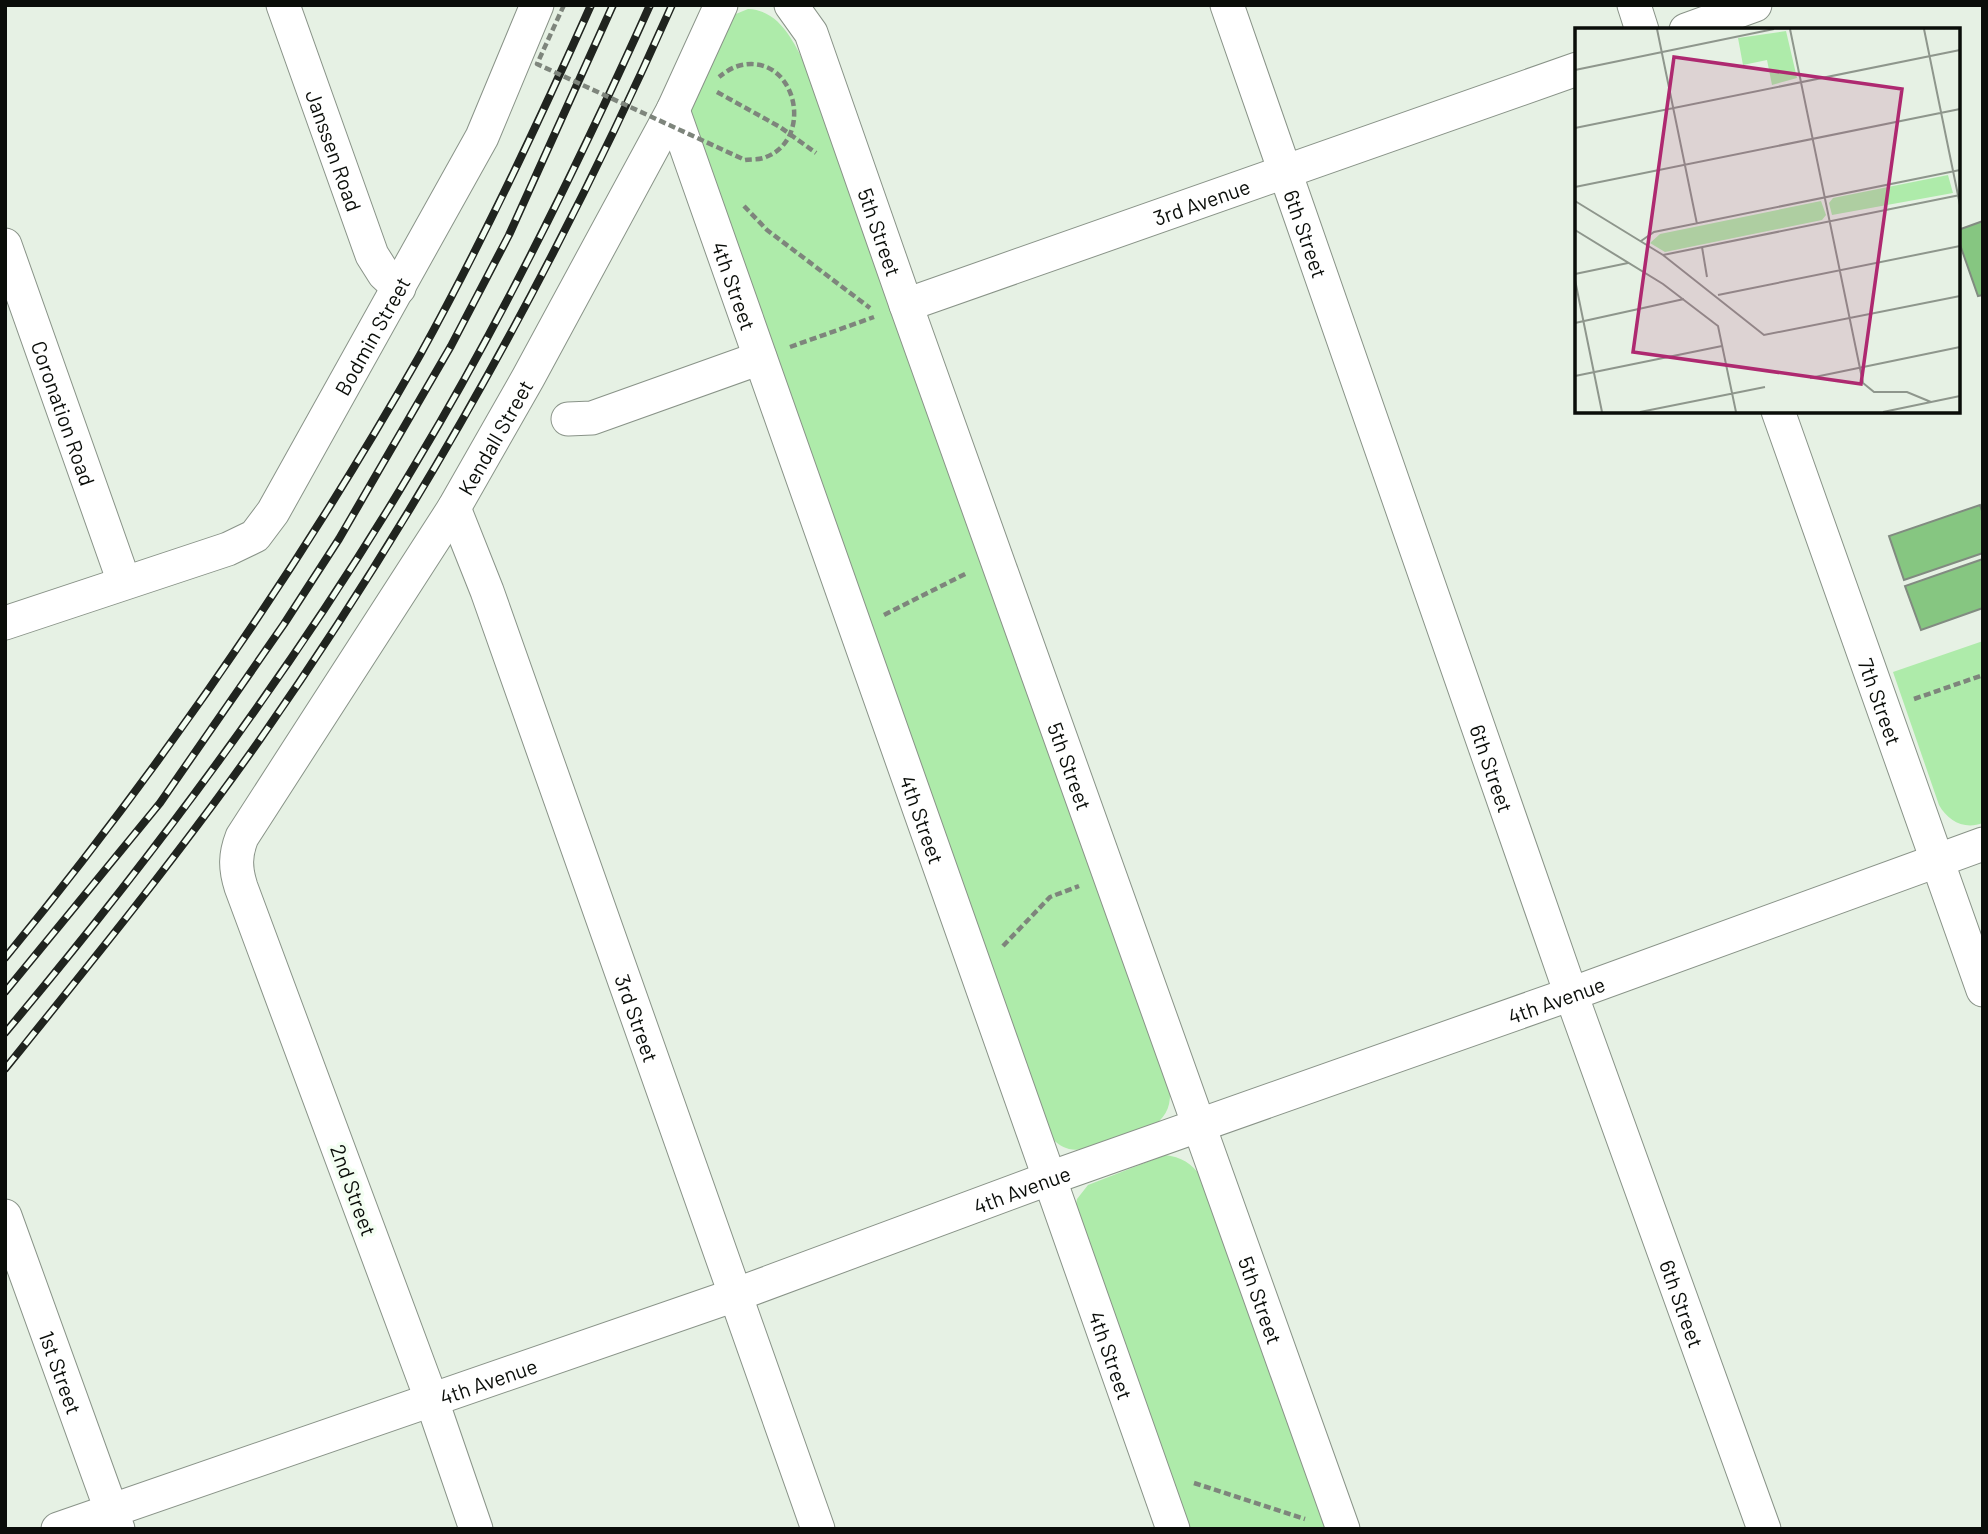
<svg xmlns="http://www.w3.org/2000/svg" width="1988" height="1534" font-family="Barlow,sans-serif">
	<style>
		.green { fill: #aeebaa }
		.building { fill: #86c681; stroke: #818b80; stroke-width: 2 }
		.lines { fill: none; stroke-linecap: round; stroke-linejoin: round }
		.street-casing { stroke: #899388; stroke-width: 35 }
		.path { stroke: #7e857c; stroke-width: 4.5; stroke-dasharray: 7 3.5; stroke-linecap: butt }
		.street { stroke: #fff; stroke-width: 33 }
		.rail-casing { stroke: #20241f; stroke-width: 8 }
		.rail { stroke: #f3fef2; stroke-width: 5; stroke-dasharray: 16; stroke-linecap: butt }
		.path-bridge { stroke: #7e857c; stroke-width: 4.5; stroke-dasharray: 7 3.5; stroke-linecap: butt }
		.labels { text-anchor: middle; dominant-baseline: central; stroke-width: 7; stroke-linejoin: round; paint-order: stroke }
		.street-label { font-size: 21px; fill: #0a0d09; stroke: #f3fef2 }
		.inset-road { fill: none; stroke: #8e968c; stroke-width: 2 }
		.view { fill: #ae2970; fill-opacity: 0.15; stroke: #ae2970; stroke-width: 3.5 }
		.inset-edge { fill: none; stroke: #0a0d09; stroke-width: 3.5 }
	</style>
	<rect width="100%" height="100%" fill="#e6f1e4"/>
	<path class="green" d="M 748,9 C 781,10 795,45 808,70 L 1170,1089 C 1171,1107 1166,1118 1150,1128 C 1130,1134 1089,1154 1069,1149 C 1061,1147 1056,1142 1050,1137 L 690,110 L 731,16 Z
		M 1983,641 L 1983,823 C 1964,830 1948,821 1939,805 L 1893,672 Z
		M 1165,1155 C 1181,1157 1192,1163 1201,1177 L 1326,1529 L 1187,1529 L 1075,1209 L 1077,1199 L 1088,1185 Z"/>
	<path class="building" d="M 1983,221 L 1983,295 L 1978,296 L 1958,239 L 1958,230 Z
		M 1980,505 L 1983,514 L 1983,553 L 1904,580 L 1889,536 Z
		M 1983,559 L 1983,608 L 1921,630 L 1905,586 Z"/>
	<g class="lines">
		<defs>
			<g id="street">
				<path id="s1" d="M 283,5 L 372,255 L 384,274 L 399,288"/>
				<path id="s2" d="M 791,5 L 811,33 L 906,305 L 1343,1529"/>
				<path id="s3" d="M 1227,5 L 1571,994 L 1764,1529"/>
				<path d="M 1634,5 L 1642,30"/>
				<path d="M 1686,30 L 1755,5"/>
				<path id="s4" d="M 673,110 L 1173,1529"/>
				<path id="s5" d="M 5,245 L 124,582"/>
				<path id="s6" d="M 906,305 L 1577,69"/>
				<path id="s7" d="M 1778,411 L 1983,990"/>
				<path d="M 568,419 L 592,418 L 760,358"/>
				<path id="s8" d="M 454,508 L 487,591 L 818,1529"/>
				<path id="s9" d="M 5,623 L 228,549 L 255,536 L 273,512 L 482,137 L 537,5"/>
				<path id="s10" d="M 5,1216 L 118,1529"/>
				<path id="s11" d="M 58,1529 L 735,1295 L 1050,1178 L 1571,994 L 1983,844"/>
				<path id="s12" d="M 476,1529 L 432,1401 L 241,887 C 235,868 235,855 242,837 L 454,508 L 528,378 L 673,110 L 721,5"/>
			</g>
		</defs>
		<use href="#street" class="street-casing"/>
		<path class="path" d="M 717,92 L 780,127 L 816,153
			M 744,206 L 767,230 L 870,308
			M 790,347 L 874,317
			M 884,615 L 967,573
			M 1914,699 L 1983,675
			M 1003,946 L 1050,897 L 1079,886
			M 1194,1483 L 1305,1519"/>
		<use href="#street" class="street"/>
		<defs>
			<path id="rail" d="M 5,958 C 160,769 299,568 420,355 C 483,241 538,124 591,5
				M 5,992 L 160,803 L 284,624 L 339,539 L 451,346 L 509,235 L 613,5
				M 5,1033 C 156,853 297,664 416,463 C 504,316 580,161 650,5
				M 5,1069 C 93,960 181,852 261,738 C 423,506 557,264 672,5"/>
		</defs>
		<use href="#rail" class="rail-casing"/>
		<use href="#rail" class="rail"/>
		<path class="path-bridge" d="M 564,5 L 537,64 L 745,160 C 751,159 760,160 766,157 C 816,138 795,50 738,66 C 731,68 724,73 719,77"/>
	</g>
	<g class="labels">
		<g class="street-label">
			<text stroke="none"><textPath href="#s1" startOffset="154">Janssen Road</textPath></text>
			<text stroke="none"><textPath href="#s6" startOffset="313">3rd Avenue</textPath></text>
			<text stroke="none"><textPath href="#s2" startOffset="245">5th Street</textPath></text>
			<text stroke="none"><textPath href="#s3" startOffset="242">6th Street</textPath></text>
			<text stroke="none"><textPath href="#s4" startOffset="186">4th Street</textPath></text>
			<text stroke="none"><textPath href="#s9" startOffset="497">Bodmin Street</textPath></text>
			<text stroke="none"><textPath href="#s5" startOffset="178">Coronation Road</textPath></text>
			<text stroke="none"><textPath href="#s12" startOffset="1208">Kendall Street</textPath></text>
			<text stroke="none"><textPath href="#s7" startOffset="308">7th Street</textPath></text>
			<text stroke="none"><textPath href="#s2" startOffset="812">5th Street</textPath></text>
			<text stroke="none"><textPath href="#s3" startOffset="808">6th Street</textPath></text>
			<text stroke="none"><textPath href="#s4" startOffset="752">4th Street</textPath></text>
			<text stroke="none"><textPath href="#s11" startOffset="1589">4th Avenue</textPath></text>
			<text stroke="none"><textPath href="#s8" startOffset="542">3rd Street</textPath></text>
			<text stroke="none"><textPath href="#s11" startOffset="1022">4th Avenue</textPath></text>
			<text transform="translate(354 1190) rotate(70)">2nd Street</text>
			<text stroke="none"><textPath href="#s2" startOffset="1379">5th Street</textPath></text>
			<text stroke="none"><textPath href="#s3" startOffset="1376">6th Street</textPath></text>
			<text stroke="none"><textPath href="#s4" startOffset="1320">4th Street</textPath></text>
			<text stroke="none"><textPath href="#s10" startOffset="166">1st Street</textPath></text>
			<text stroke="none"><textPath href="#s11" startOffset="455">4th Avenue</textPath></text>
		</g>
	</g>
	<g transform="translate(1575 28)">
		<rect width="385" height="385" fill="#e6f1e4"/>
		<path d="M 211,3 L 222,50 L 197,57 L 192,32 L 168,37 L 163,10 ZM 373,147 L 378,165 L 257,187 L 254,175 L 258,170 ZM 246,173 L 251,187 L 247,192 L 90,224 L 75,215 L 85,206 Z" fill="#aeebaa"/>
		<path class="inset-road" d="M 82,1 L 122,196M 215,1 L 288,355 L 299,364 L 332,364 L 356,374M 349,1 L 385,177M 0,42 L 199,1M 0,100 L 385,22M 0,159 L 385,81M 0,173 L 88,227 L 189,307 L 385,268M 0,202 L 88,256 L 143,298 L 161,384M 66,213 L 79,204 L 385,142M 127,219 L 132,249M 88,227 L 385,167M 0,246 L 53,235M 0,252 L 27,384M 143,267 L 385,218M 0,295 L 109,271M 0,348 L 147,318M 235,350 L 385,319M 65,384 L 190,359M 308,384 L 385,368"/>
		<path class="view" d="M 99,29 L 327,61 L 286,356 L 58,324 Z"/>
		<rect width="385" height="385" class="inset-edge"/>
	</g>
	<rect width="1988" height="1534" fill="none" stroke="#0a0d09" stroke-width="14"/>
</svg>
